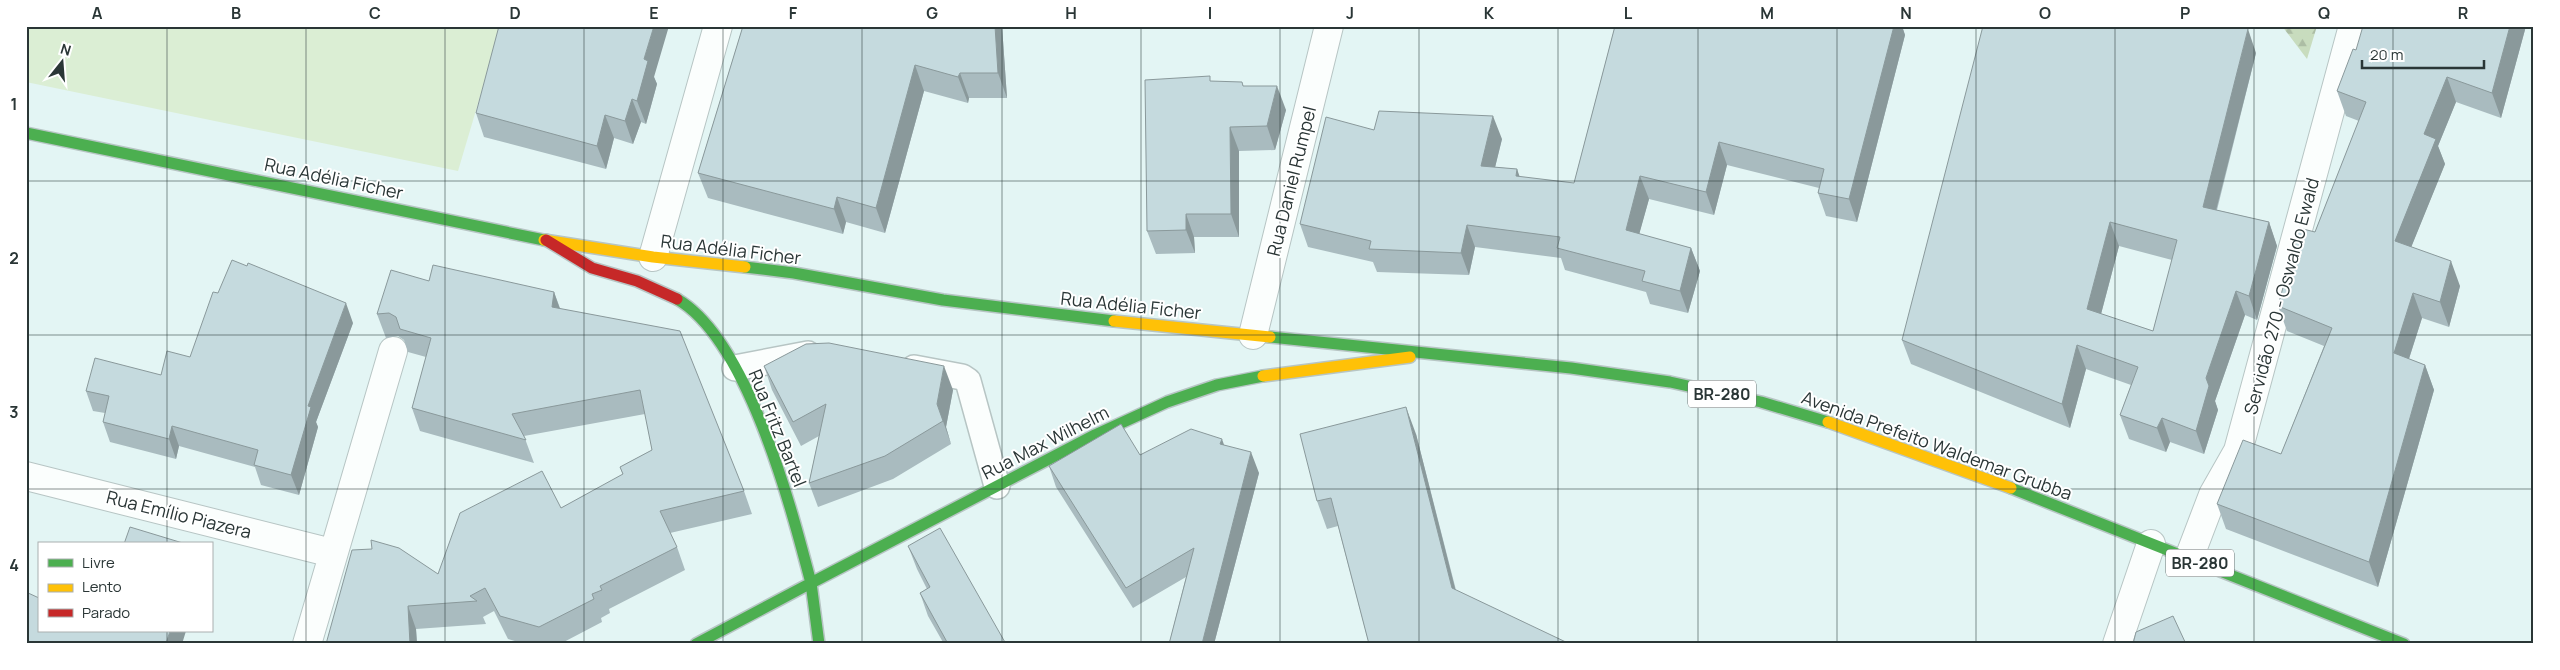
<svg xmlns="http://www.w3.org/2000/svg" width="2560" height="670" font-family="Manrope,sans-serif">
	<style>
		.green { fill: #dbeed4 }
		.forest { fill: url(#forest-firs) }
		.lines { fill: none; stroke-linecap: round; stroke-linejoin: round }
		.lane-casing { stroke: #b7c5c4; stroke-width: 28 }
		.street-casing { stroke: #b7c5c4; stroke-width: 30 }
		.fast-casing { stroke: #b7c5c4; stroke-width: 14 }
		.slow-casing { stroke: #b7c5c4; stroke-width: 14 }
		.jam-casing { stroke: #b7c5c4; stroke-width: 14 }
		.lane { stroke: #fbfefd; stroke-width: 25 }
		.street { stroke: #fbfefd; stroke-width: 28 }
		.fast { stroke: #4caf50; stroke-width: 11 }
		.slow { stroke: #ffc107; stroke-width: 11 }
		.jam { stroke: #c62828; stroke-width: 11 }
		.wall { fill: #a9bbbf; fill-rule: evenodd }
		.shaded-wall { fill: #8a999b }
		.building { fill: #c5dade; stroke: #8a999b; fill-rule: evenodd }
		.grid { fill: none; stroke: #2a3636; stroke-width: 1; stroke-opacity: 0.55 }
		.labels { text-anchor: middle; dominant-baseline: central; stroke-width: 4; stroke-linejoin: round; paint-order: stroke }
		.shield { fill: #fff; stroke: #6a7272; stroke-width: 1 }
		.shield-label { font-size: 16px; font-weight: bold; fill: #2a3636 }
		.street-label { font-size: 18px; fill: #2a3636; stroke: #fff }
		.neatline { fill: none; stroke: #2a3636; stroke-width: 2 }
		.grid-label { font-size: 16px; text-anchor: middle; font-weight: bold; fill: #2a3636 }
	</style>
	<defs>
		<pattern id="forest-firs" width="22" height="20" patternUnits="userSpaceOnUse" patternTransform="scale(1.25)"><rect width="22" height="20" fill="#c8dcbe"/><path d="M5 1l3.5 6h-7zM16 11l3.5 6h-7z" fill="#acbda4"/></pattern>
	</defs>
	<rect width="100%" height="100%" fill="#e3f5f4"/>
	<path class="green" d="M 26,26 L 501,26 L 458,171 L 26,82 Z"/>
	<path class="forest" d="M 2282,26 L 2317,26 L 2307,59 Z"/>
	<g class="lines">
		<defs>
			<path id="lane" d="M 735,368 L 808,354
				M 914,368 L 962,377 L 968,381 L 997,486"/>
			<path id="street" d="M 653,257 L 718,26
				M 1253,335 L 1329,26
				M 26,476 L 332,553
				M 2189,558 L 2213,495 L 2238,451 L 2353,26
				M 307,644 L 393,351
				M 2117,644 L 2151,544"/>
			<path id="fast" d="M 26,133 L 544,240
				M 745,267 L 794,273 L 943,300 L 1114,321
				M 677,299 C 748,340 791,507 811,583 L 696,644
				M 1270,337 L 1571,368 L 1670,382 L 1761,402 L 1828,422
				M 2011,488 L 2404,644
				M 819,644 L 811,583 L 1095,435 L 1167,402 L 1217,385 L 1263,376"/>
			<path id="slow" d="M 544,240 L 653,257 L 745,267
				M 1114,321 L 1270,337
				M 1263,376 L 1410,357
				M 1828,422 L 2011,488"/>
			<path id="jam" d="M 546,240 L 592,268 L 637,281 L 677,299"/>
		</defs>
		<use href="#lane" class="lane-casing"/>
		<use href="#street" class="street-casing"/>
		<use href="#fast" class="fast-casing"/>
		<use href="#slow" class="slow-casing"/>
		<use href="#jam" class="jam-casing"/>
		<use href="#lane" class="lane"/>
		<use href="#street" class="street"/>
		<use href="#fast" class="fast"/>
		<use href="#slow" class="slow"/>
		<use href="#jam" class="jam"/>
	</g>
	<path class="wall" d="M 743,26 L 1002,26 L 1007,98 L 969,98 L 968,103 L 924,91 L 885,233 L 846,222 L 843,234 L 708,198 L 698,173 Z
		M 1615,26 L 1902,26 L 1905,35 L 1857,222 L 1826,216 L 1818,193 L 1819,188 L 1727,165 L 1714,215 L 1649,199 L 1639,234 L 1691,248 L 1700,271 L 1688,313 L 1650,304 L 1646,292 L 1565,270 L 1561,258 L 1475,247 L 1469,275 L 1377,272 L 1373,262 L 1308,247 L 1300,224 L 1374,130 L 1502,139 L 1495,167 L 1517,169 L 1519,177 L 1574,183 Z
		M 2526,26 L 2501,118 L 2456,102 L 2438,146 L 2445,164 L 2411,247 L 2460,286 L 2449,327 L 2422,318 L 2409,359 L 2425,365 L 2434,390 L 2378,587 L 2226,529 L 2217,504 L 2281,454 L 2324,346 L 2287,331 L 2278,306 L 2315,232 L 2359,121 L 2346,116 L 2337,91 L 2356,50 Z
		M 2256,53 L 2217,210 L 2269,222 L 2277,246 L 2257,320 L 2245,315 L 2215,401 L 2218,410 L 2204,454 L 2170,442 L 2166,452 L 2129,439 L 2120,415 L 2131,385 L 2086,369 L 2070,428 L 1911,364 L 1902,340 ZM 2119,246 L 2172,260 L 2153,331 L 2101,314 Z
		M 654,77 L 657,84 L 646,124 L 641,122 L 633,144 L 614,138 L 606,169 L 484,137 L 476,113 Z
		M 1212,81 L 1244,86 L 1286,110 L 1275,150 L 1239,151 L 1239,237 L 1194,237 L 1195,253 L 1156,254 L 1147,231 Z
		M 429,281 L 554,292 L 560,308 L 744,491 L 752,514 L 670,533 L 677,547 L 685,570 L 609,609 L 610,613 L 601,618 L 602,622 L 560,644 L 525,644 L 508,639 L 494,611 L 483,617 L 486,624 L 416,629 L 417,644 L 326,644 L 438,574 L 623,475 L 620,467 L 652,450 L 645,414 L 524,436 L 534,463 L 420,431 L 412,408 L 426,357 L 408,352 L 404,340 L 398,336 L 386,338 L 377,314 Z
		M 353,323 L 316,422 L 318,427 L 299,495 L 261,485 L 255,467 L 179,446 L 176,459 L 110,442 L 103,422 L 105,413 L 93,411 L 86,391 L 161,375 Z
		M 764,366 L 953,390 L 946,427 L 951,444 L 893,479 L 818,507 L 809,483 L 819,436 L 801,446 L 772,390 Z
		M 1416,434 L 1456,590 L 1369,644 L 1338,526 L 1327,529 L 1317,501 Z
		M 1225,445 L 1259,473 L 1214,644 L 1169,644 L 1186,577 L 1133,608 L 1056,487 L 1049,466 Z
		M 908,546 L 1006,644 L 944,644 L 928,616 L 920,593 L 927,589 L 917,569 Z"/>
	<path class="shaded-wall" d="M 654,26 L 669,26 L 654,77 L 657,84 L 646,124 L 637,101 L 644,59 Z
		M 995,26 L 1002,26 L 1007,98 L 998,73 Z
		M 1894,26 L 1902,26 L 1905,35 L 1857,222 L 1849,199 Z
		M 2510,26 L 2526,26 L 2501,118 L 2492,93 Z
		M 2248,29 L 2256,53 L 2211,230 L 2203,207 Z
		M 915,65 L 924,91 L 885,233 L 876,208 Z
		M 960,73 L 969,98 L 968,103 L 958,77 Z
		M 2447,77 L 2456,102 L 2438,146 L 2445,164 L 2404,265 L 2395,241 L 2424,134 Z
		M 1277,86 L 1286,110 L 1275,150 L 1267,126 Z
		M 632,99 L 641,122 L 633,144 L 625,121 Z
		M 605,115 L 614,138 L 606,169 L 597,146 Z
		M 1493,116 L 1502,139 L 1490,188 L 1481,166 Z
		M 1230,127 L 1239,151 L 1239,237 L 1231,214 Z
		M 1719,142 L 1727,165 L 1714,215 L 1706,192 Z
		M 1517,169 L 1525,192 L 1516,176 Z
		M 1640,176 L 1649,199 L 1634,253 L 1626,230 Z
		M 837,197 L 846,222 L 843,234 L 834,209 Z
		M 1186,214 L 1194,237 L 1195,253 L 1186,230 Z
		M 2110,222 L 2119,246 L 2096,333 L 2087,309 Z
		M 2269,222 L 2277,246 L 2257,320 L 2249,296 Z
		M 1467,225 L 1475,247 L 1469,275 L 1461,253 Z
		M 1691,248 L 1700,271 L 1688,313 L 1680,291 Z
		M 2451,261 L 2460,286 L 2449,327 L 2440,302 Z
		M 2236,291 L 2245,315 L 2215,401 L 2218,410 L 2204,454 L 2196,431 L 2206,378 Z
		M 554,292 L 562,315 L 552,307 Z
		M 2413,293 L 2422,318 L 2403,377 L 2394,353 Z
		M 346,303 L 353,323 L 316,422 L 318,427 L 299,495 L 291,475 L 308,406 Z
		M 2077,345 L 2086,369 L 2070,428 L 2062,404 Z
		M 2425,365 L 2434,390 L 2378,587 L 2369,562 Z
		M 944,366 L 953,390 L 946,427 L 951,444 L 937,404 Z
		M 1406,407 L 1416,434 L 1462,616 L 1452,588 Z
		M 2162,418 L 2170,442 L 2166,452 L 2157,428 Z
		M 172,426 L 179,446 L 176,459 L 169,439 Z
		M 1222,439 L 1229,459 L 1220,444 Z
		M 1251,452 L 1259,473 L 1214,644 L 1202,644 Z
		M 408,606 L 416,629 L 417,644 L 410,644 Z
		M 170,631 L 186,631 L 182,644 L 166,644 Z"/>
	<path class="building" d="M 499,26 L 654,26 L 644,59 L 648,61 L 637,101 L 632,99 L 625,121 L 605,115 L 597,146 L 476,113 Z
		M 743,26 L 995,26 L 998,73 L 960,73 L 958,77 L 915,65 L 876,208 L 837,197 L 834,209 L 698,173 Z
		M 1615,26 L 1894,26 L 1849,199 L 1818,193 L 1824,169 L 1719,142 L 1706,192 L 1640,176 L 1626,230 L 1691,248 L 1680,291 L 1642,281 L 1645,271 L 1557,248 L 1560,237 L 1467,225 L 1461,253 L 1369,249 L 1371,241 L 1300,224 L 1326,117 L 1374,130 L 1379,111 L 1493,116 L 1481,166 L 1517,169 L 1516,176 L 1574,183 Z
		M 1983,26 L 2240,26 L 2248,29 L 2203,207 L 2269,222 L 2249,296 L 2236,291 L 2206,378 L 2209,386 L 2196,431 L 2162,418 L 2157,428 L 2120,415 L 2138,367 L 2077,345 L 2062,404 L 1902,340 ZM 2110,222 L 2177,240 L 2153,331 L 2087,309 Z
		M 2363,26 L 2510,26 L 2492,93 L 2447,77 L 2424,134 L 2436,139 L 2395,241 L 2451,261 L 2440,302 L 2413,293 L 2394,353 L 2425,365 L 2369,562 L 2217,504 L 2243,440 L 2281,454 L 2332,328 L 2278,306 L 2299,228 L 2315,232 L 2366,102 L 2337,91 L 2353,49 L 2356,50 Z
		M 1210,76 L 1210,81 L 1242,82 L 1243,86 L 1277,86 L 1267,126 L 1230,127 L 1231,214 L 1186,214 L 1186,230 L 1147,231 L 1145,80 Z
		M 232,260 L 247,266 L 248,263 L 346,303 L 308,406 L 311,407 L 291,475 L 254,465 L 258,450 L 172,426 L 169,439 L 103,422 L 109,396 L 86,391 L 95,358 L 161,375 L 167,351 L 190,357 L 213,292 L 218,293 Z
		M 433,265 L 554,292 L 552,307 L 680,331 L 744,491 L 660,511 L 677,547 L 600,586 L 602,590 L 592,594 L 594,599 L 539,627 L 500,616 L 485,588 L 470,596 L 477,601 L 408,606 L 410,644 L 326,644 L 352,550 L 372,549 L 371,540 L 399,548 L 438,574 L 460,513 L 542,471 L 561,508 L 623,474 L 620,467 L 652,450 L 640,390 L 512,414 L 526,440 L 412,408 L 431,338 L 400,329 L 396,317 L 389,313 L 377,314 L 391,270 L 429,281 Z
		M 829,343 L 944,366 L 937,404 L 943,421 L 885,456 L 809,483 L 826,404 L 793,422 L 764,366 L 806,344 Z
		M 1406,407 L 1452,588 L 1570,644 L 1369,644 L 1331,498 L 1317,501 L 1300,434 Z
		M 1121,424 L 1140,455 L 1191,429 L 1222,439 L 1220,444 L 1251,452 L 1202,644 L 1169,644 L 1194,548 L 1126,588 L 1049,466 Z
		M 130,527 L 186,544 L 124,544 Z
		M 940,528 L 1006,644 L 944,644 L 947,642 L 920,593 L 930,587 L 908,546 Z
		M 26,592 L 39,598 L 39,631 L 170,631 L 166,644 L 26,644 Z
		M 2173,616 L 2186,644 L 2133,644 L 2136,632 Z"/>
	<path class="grid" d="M 167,26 L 167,544M 306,26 L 306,644M 445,26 L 445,644M 584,26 L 584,644M 723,26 L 723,644M 862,26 L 862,644M 1002,26 L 1002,644M 1141,26 L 1141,644M 1280,26 L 1280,644M 1419,26 L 1419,644M 1558,26 L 1558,644M 1698,26 L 1698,644M 1837,26 L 1837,644M 1976,26 L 1976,644M 2115,26 L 2115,644M 2254,26 L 2254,644M 2393,26 L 2393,644M 26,181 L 2534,181M 26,335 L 2534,335M 26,489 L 2534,489M 167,631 L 167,644"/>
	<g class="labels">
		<g class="shield">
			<rect x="1688" y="380.5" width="68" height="27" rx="4"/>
			<rect x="2166" y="549.5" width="68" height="27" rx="4"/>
		</g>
		<g class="shield-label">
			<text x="1722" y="394">BR-280</text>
			<text x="2200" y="563">BR-280</text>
		</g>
		<g class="street-label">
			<text transform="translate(334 178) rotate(12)">Rua Adélia Ficher</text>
			<text transform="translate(1291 181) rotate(-76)">Rua Daniel Rumpel</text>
			<text transform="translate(731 249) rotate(7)">Rua Adélia Ficher</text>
			<text transform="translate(2281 296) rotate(-75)">Servidão 270 - Oswaldo Ewald</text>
			<text transform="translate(1131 305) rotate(6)">Rua Adélia Ficher</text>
			<text transform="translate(778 428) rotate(68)">Rua Fritz Bartel</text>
			<text transform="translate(1045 442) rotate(-27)">Rua Max Wilhelm</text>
			<text transform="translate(1937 445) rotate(20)">Avenida Prefeito Waldemar Grubba</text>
			<text transform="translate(179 514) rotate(14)">Rua Emílio Piazera</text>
		</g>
	</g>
	<rect width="2560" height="670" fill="none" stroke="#ffffff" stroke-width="55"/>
	<rect x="38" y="542" width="175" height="90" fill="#ffffff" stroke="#aaafaf"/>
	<rect x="48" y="559" width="25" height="8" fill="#4caf50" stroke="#aaafaf"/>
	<text x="82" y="568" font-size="15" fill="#2a3636">Livre</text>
	<rect x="48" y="584" width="25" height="8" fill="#ffc107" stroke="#aaafaf"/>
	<text x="82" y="592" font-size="15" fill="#2a3636">Lento</text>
	<rect x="48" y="609" width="25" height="8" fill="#c62828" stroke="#aaafaf"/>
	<text x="82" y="618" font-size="15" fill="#2a3636">Parado</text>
	<g transform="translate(62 62) rotate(17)" stroke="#ffffff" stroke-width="4" paint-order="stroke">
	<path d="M0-4L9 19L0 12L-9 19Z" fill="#2a3636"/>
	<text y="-8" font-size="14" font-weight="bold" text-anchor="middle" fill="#2a3636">N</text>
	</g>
	<path d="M2362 60v8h122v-8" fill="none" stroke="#2a3636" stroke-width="2.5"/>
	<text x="2370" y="60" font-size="15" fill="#2a3636" stroke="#ffffff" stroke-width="4" paint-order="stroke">20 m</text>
	<rect x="28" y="28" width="2504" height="614" class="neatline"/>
	<g class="grid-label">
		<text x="97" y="19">A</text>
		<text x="236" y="19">B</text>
		<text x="375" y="19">C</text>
		<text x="515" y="19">D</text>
		<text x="654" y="19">E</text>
		<text x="793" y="19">F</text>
		<text x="932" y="19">G</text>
		<text x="1071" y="19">H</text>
		<text x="1210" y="19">I</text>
		<text x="1350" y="19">J</text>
		<text x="1489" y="19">K</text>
		<text x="1628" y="19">L</text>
		<text x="1767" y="19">M</text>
		<text x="1906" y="19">N</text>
		<text x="2045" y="19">O</text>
		<text x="2185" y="19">P</text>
		<text x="2324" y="19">Q</text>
		<text x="2463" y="19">R</text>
		<text x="14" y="110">1</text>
		<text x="14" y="264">2</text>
		<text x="14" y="418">3</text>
		<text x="14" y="571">4</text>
	</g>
</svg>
